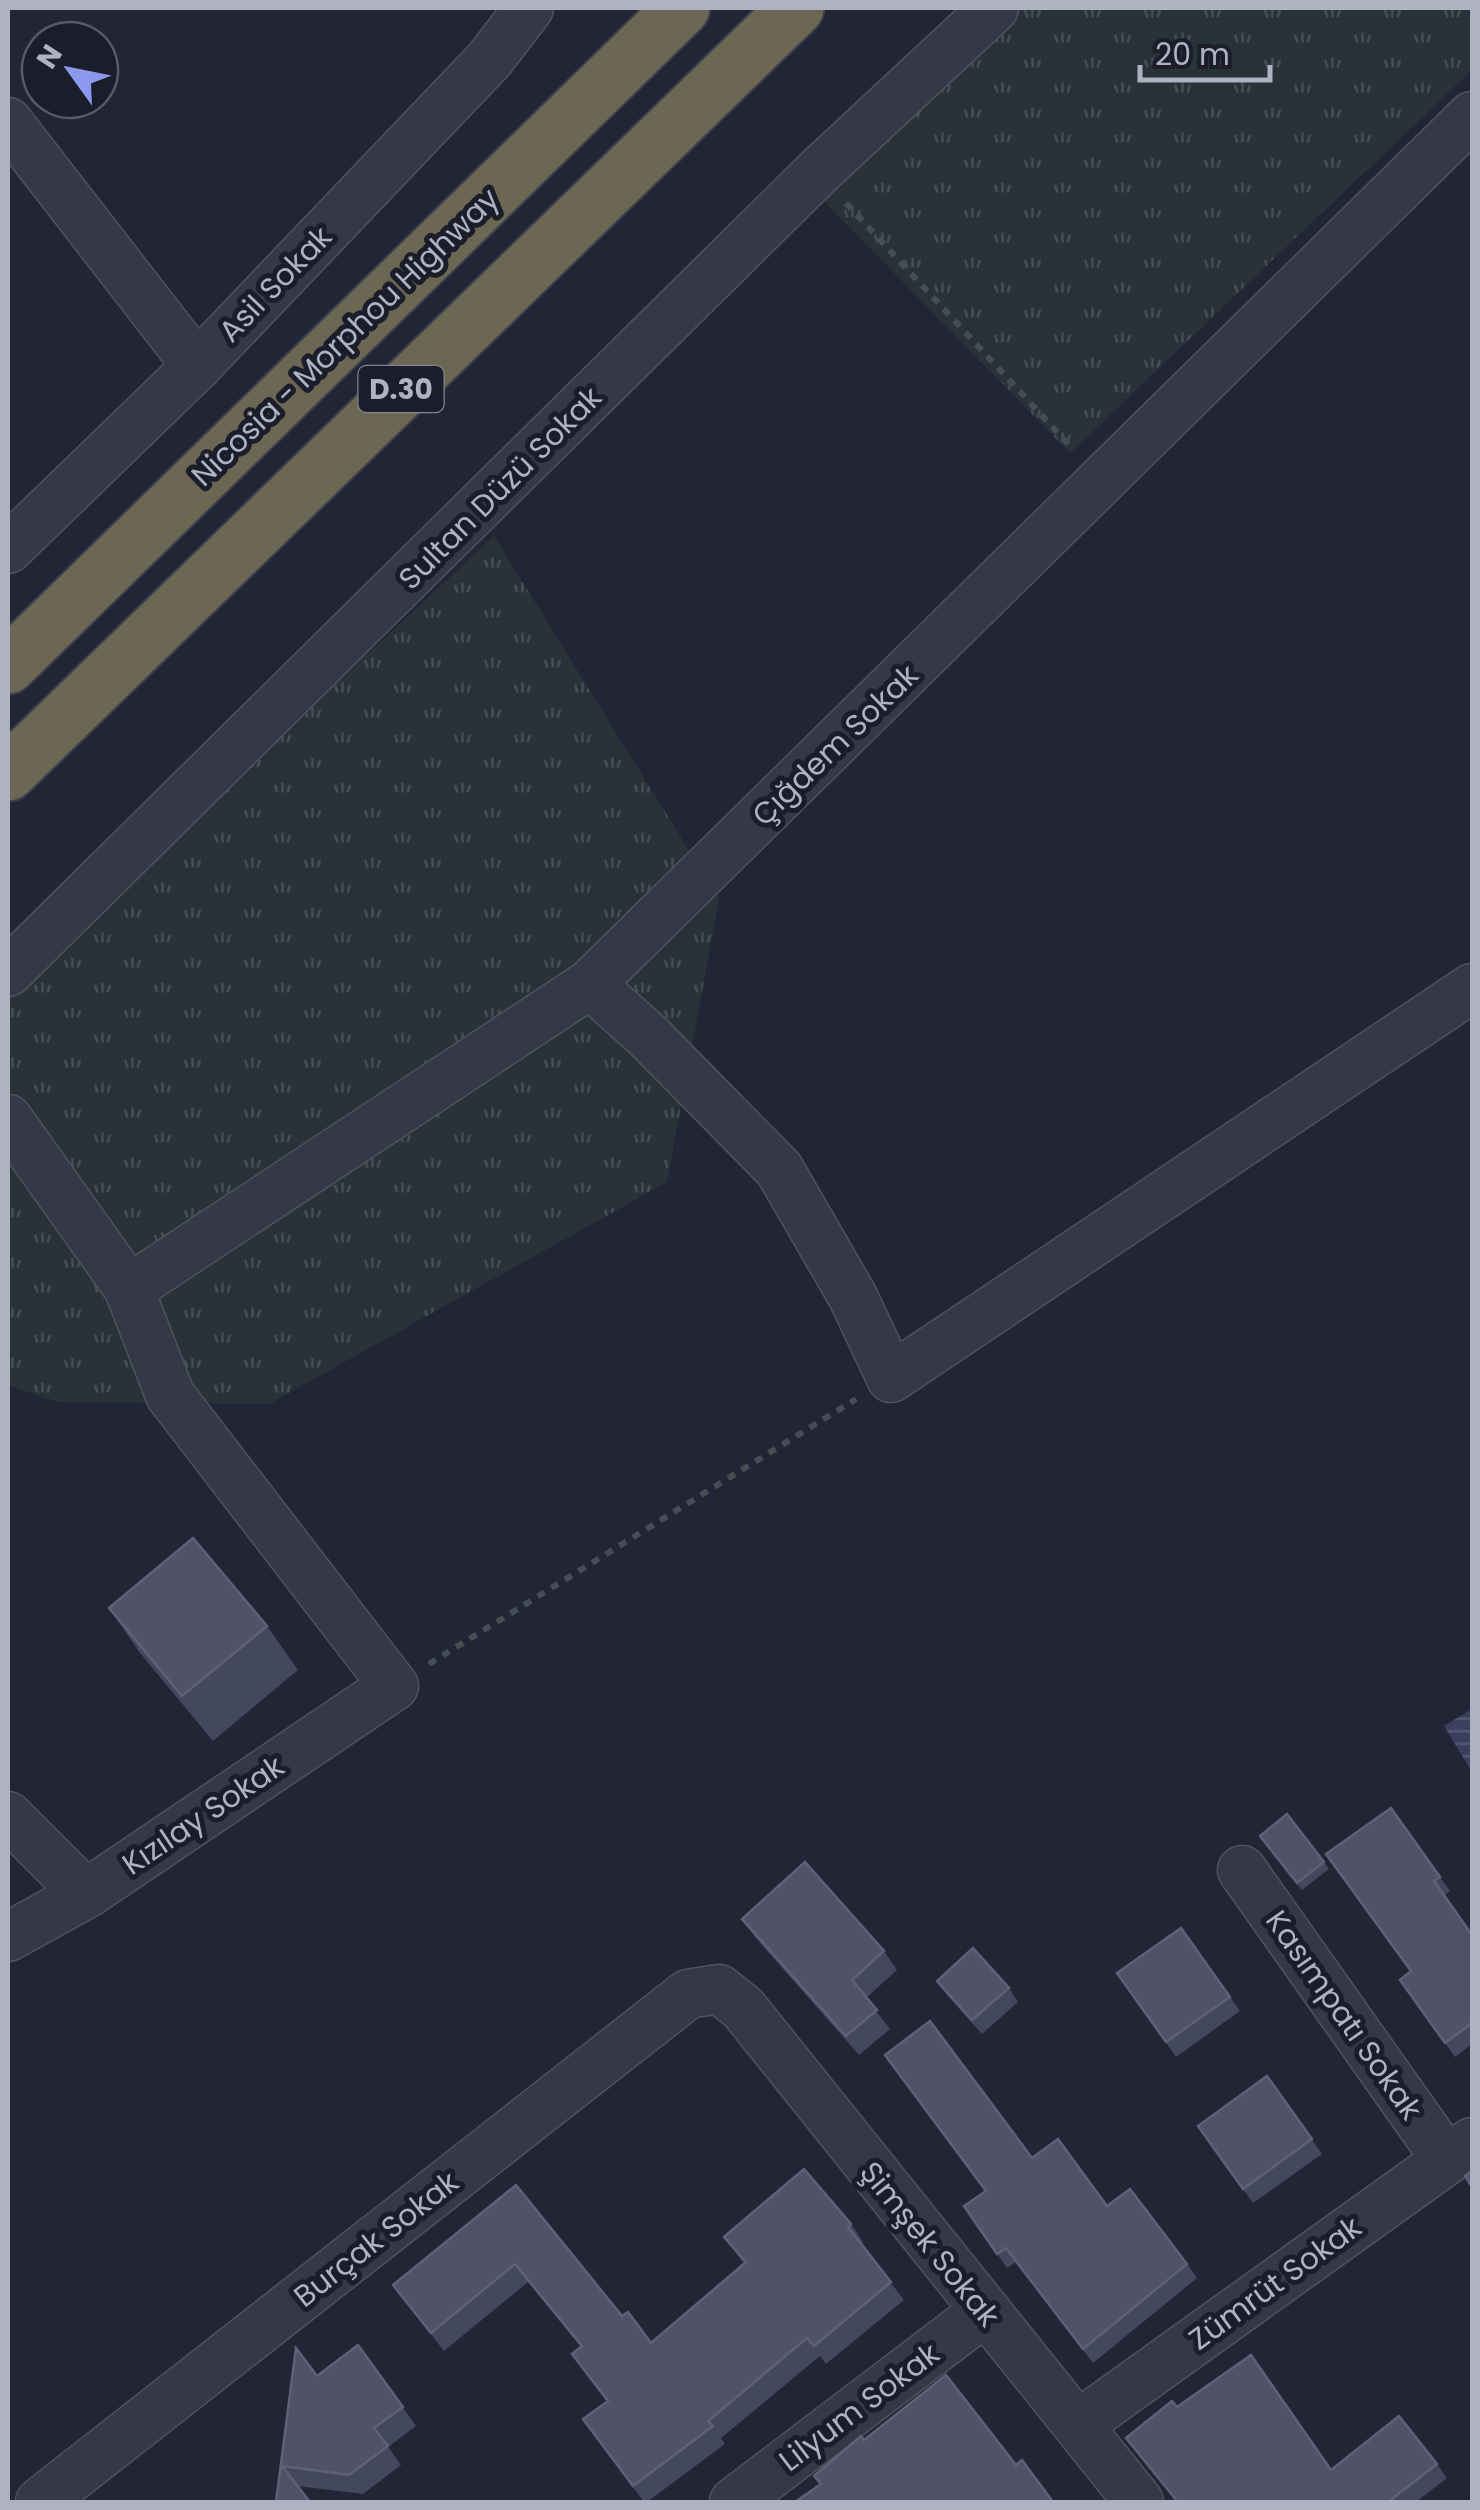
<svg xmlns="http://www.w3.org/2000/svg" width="1480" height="2510" font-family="Poppins,sans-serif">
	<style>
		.grass { fill: url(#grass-tufts) }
		.water { fill: url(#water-rules) }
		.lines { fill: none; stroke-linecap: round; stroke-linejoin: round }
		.minor-casing { stroke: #4f5260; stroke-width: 51 }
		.highway-casing { stroke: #3c3f4d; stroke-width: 59 }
		.path { stroke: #434f55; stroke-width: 6; stroke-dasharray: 8 8; stroke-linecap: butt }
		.minor { stroke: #353845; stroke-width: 48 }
		.highway { stroke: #6b6753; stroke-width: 55 }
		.wall { fill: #43485a }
		.building { fill: #4f5365; stroke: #5e6274; stroke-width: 2.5 }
		.labels { text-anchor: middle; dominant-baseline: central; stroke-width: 10; stroke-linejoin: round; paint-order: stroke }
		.shield { fill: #1b1d2a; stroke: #838594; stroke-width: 2.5 }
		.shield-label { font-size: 28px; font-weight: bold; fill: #afb2c2 }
		.street-label { font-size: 30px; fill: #afb2c2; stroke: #1b1d2a }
	</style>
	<defs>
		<pattern id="grass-tufts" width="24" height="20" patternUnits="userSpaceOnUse" patternTransform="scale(2.5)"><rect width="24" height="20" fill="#273339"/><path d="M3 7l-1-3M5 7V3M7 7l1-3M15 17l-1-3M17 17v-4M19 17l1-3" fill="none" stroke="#444e54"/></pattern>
		<pattern id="water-rules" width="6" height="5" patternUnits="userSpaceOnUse" patternTransform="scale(2.5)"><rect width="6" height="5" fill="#393f5d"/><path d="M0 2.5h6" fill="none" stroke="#535873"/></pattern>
	</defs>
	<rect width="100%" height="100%" fill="#222535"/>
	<path class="grass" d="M 992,8 L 1472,8 L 1472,70 L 1070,453 L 818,195 Z
		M 494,536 L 719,899 L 667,1182 L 269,1404 L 57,1402 L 8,1385 L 8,988 Z"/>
	<path class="water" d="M 1472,1709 L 1472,1772 L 1444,1726 Z"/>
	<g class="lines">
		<defs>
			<path id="minor" d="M 8,122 L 197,366
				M 8,549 L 197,366 L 490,59 L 529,8
				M 8,972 L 818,172 L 994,8
				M 590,984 L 648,1036 L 779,1169 L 853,1297 L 891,1378 L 1472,988
				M 8,1119 L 129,1289 L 170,1395 L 394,1686 L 86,1894 L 8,1937
				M 129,1289 L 590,984 L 1472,116
				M 8,1816 L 86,1894
				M 1242,1870 L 1446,2159
				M 1079,2424 L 1472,2142
				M 40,2502 L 688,1994 L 719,1989 L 743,2008 L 1139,2502
				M 734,2502 L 984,2312"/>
			<path id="highway" d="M 8,666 L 682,8
				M 8,773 L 796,8"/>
		</defs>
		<use href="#minor" class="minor-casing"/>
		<use href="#highway" class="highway-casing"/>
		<path class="path" d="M 846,203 L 1071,447
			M 429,1664 L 856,1399"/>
		<use href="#minor" class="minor"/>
		<use href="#highway" class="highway"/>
	</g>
	<path class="wall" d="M 109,1608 L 267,1626 L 298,1670 L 213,1741 L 140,1653 Z
		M 1391,1808 L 1450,1891 L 1444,1895 L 1472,1935 L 1472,2044 L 1455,2057 L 1400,1980 L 1411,1971 Z
		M 1287,1814 L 1329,1869 L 1302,1890 L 1260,1836 Z
		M 742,1919 L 884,1951 L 897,1970 L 866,1998 L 890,2029 L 859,2055 L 755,1937 Z
		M 1181,1928 L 1240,2011 L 1176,2057 L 1117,1973 Z
		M 937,1981 L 1009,1988 L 1018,2002 L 982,2034 L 947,1995 Z
		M 1267,2076 L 1322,2154 L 1253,2203 L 1198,2126 Z
		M 1032,2158 L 1107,2206 L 1187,2264 L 1197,2278 L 1093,2363 L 1016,2262 L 1007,2268 L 964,2206 Z
		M 516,2185 L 622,2316 L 651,2343 L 744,2264 L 724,2237 L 851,2224 L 863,2242 L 861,2244 L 904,2300 L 826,2364 L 820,2356 L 721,2438 L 725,2444 L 647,2502 L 644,2502 L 595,2437 L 607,2402 L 572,2354 L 581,2347 L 528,2282 L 444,2351 L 393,2285 Z
		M 358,2345 L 416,2426 L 388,2447 L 401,2465 L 363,2494 L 297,2486 L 276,2502 L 296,2348 L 317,2376 Z
		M 1177,2407 L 1331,2470 L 1437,2464 L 1447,2478 L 1416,2502 L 1176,2502 L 1126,2438 Z"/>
	<path class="building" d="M 193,1538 L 267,1626 L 182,1696 L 109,1608 Z
		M 1391,1808 L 1440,1877 L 1434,1881 L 1472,1935 L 1472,2023 L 1445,2043 L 1400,1980 L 1411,1971 L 1326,1854 Z
		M 1287,1814 L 1324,1862 L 1297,1883 L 1260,1836 Z
		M 805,1862 L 884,1951 L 852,1980 L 877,2010 L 846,2036 L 742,1919 Z
		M 1181,1928 L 1230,1997 L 1166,2042 L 1117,1973 Z
		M 973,1948 L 1009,1988 L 972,2020 L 937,1981 Z
		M 930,2021 L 1032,2158 L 1058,2139 L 1107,2206 L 1130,2189 L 1187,2264 L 1083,2349 L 1006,2248 L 997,2254 L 964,2206 L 986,2191 L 885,2055 Z
		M 1267,2076 L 1312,2139 L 1243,2189 L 1198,2126 Z
		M 804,2169 L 851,2224 L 848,2227 L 891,2282 L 814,2346 L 807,2338 L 708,2421 L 713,2426 L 633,2486 L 583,2419 L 608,2401 L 572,2354 L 582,2346 L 515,2264 L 431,2333 L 393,2285 L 516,2185 L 622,2316 L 628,2312 L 651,2343 L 746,2262 L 724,2237 Z
		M 1472,2171 L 1472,2187 L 1465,2176 Z
		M 358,2345 L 403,2407 L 374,2428 L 388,2446 L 349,2475 L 282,2466 L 310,2502 L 276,2502 L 296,2348 L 317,2376 Z
		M 1251,2355 L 1331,2470 L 1399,2416 L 1437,2464 L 1388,2502 L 1178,2502 L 1126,2438 L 1172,2401 L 1177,2407 Z
		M 946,2375 L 1016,2465 L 1022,2460 L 1053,2502 L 795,2502 L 821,2484 L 814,2476 L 861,2436 L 864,2440 Z"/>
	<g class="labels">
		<rect class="shield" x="358.5" y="366" width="85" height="46" rx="8"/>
		<g class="shield-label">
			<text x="401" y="389">D.30</text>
		</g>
		<g class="street-label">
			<text transform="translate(275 284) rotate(-46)">Asil Sokak</text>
			<text transform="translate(345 337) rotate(-44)">Nicosia - Morphou Highway</text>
			<text transform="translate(500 488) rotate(-45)">Sultan Düzü Sokak</text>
			<text transform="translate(835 745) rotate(-44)">Çığdem Sokak</text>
			<text transform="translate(203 1815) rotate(-34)">Kızılay Sokak</text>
			<text transform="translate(1344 2015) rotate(55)">Kasımpatı Sokak</text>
			<text transform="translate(376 2239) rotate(-38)">Burçak Sokak</text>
			<text transform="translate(930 2244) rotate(51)">Şimşek Sokak</text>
			<text transform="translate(1275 2283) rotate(-36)">Zümrüt Sokak</text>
			<text transform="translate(859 2407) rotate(-37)">Lilyum Sokak</text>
		</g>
	</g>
	<rect width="1480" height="2510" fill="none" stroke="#afb2c2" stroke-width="20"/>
	<g transform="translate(70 70) rotate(303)"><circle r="48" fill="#1b1d2a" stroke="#565967" stroke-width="2.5"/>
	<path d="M0-8L18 38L0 25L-18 38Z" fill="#8a99ec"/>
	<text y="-15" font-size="28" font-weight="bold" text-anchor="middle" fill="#afb2c2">N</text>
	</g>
	<path d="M1140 65v15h130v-15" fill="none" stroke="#afb2c2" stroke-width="5"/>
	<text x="1155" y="65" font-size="30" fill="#afb2c2" stroke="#1b1d2a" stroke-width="8" paint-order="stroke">20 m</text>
</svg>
